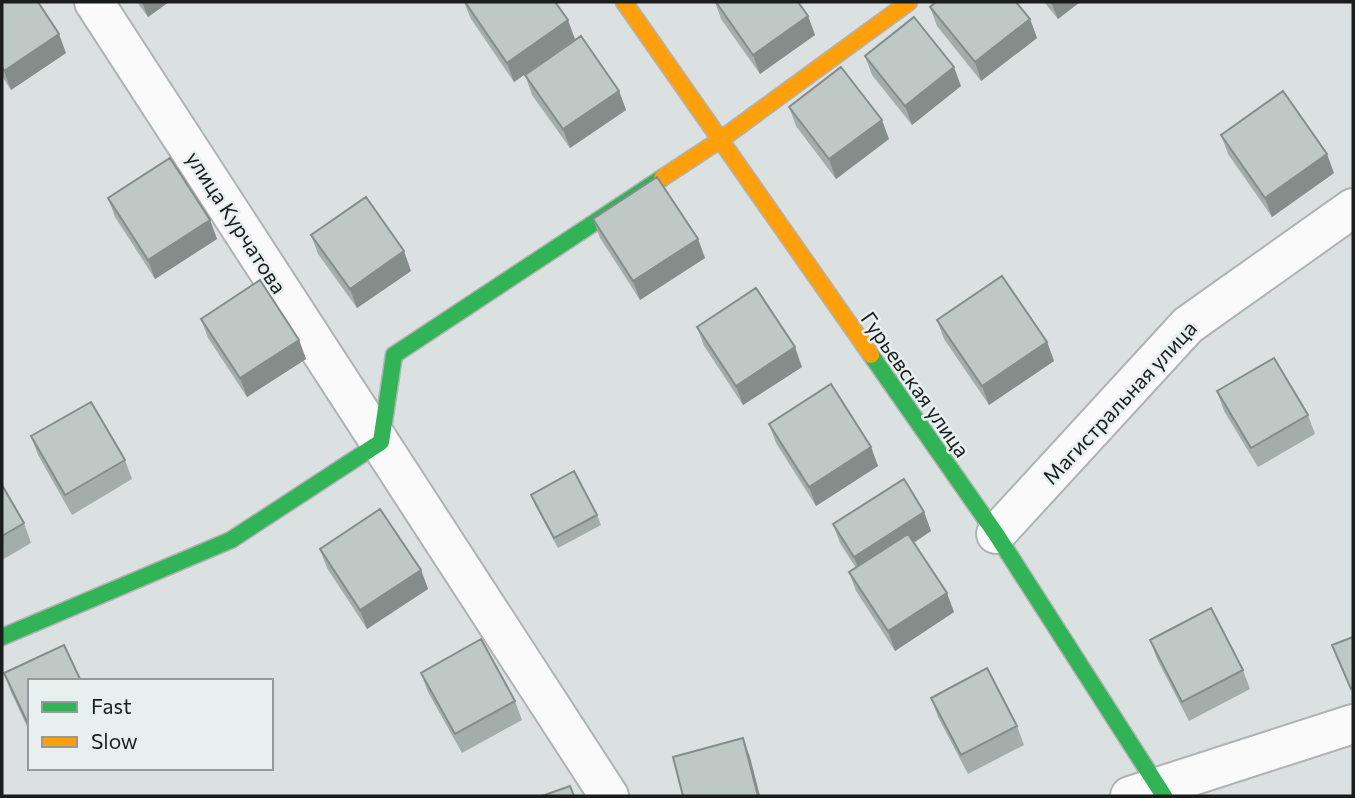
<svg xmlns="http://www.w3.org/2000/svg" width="1355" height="798" font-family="Commissioner,sans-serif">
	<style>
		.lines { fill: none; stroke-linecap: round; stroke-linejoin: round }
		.street-casing { stroke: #b0b3b3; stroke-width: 42 }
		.fast-casing { stroke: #b0b3b3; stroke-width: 19 }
		.slow-casing { stroke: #b0b3b3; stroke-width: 19 }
		.street { stroke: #fafafa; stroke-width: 38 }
		.fast { stroke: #30b455; stroke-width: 16 }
		.slow { stroke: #ff9f0a; stroke-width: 16 }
		.wall { fill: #a3ada9 }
		.shaded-wall { fill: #858d8a }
		.building { fill: #bec9c5; stroke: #858d8a; stroke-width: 2 }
		.labels { text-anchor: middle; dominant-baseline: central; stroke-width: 5; stroke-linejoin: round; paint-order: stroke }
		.street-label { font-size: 21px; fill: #191d1c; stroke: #e7efef }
	</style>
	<rect width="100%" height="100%" fill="#dbe0e0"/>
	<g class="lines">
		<defs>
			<path id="street" d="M 94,2 L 609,796
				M 996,534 L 1188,325 L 1353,208
				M 1130,796 L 1353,724"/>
			<path id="fast" d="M 871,355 L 996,534 L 1164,796
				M 2,637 L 231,540 L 381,442 L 394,355 L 662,178"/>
			<path id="slow" d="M 624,2 L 871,355
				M 662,178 L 720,140 L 909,2"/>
		</defs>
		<use href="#street" class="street-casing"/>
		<use href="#fast" class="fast-casing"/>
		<use href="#slow" class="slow-casing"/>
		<use href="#street" class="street"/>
		<use href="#fast" class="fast"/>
		<use href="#slow" class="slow"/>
	</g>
	<path class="wall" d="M 2,2 L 66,53 L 11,90 L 2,76 Z
		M 137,2 L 169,2 L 148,17 Z
		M 464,2 L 575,39 L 514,82 L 471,19 Z
		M 715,2 L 808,16 L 815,35 L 760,74 L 721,19 Z
		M 1044,2 L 1080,2 L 1058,19 Z
		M 930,7 L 1030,19 L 1037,38 L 981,81 L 937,26 Z
		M 865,56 L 961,86 L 912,125 L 872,75 Z
		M 525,75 L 619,91 L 626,110 L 570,148 L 532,95 Z
		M 789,107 L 889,139 L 836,179 L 796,126 Z
		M 1221,135 L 1334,173 L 1272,217 L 1228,154 Z
		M 108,198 L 210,220 L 217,239 L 155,279 L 115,217 Z
		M 593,219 L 698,239 L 705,258 L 640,300 L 600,238 Z
		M 311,235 L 411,271 L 357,308 L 318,254 Z
		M 201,319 L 299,340 L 306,359 L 247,397 L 208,338 Z
		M 937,320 L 1047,342 L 1054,361 L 989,405 L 944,339 Z
		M 697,327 L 802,367 L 743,405 L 704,346 Z
		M 1217,391 L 1308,415 L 1315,434 L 1258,467 L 1224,411 Z
		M 769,424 L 871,447 L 878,466 L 816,506 L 776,443 Z
		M 31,436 L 125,460 L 132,479 L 72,515 L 38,455 Z
		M 2,485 L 24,523 L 31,543 L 2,560 Z
		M 531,495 L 597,515 L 601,525 L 558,548 L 535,505 Z
		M 924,512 L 931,531 L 914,543 L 954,612 L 895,651 L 856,591 L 849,572 L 856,568 L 840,543 L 833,524 Z
		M 320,549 L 421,570 L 428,589 L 367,629 L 327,568 Z
		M 1150,640 L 1243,670 L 1250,689 L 1189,721 L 1157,659 Z
		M 4,673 L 30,681 L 30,733 L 11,692 Z
		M 421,673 L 515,701 L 522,720 L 462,753 L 428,692 Z
		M 931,698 L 1017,726 L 1024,745 L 968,774 L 938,717 Z"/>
	<path class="shaded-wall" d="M 142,2 L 169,2 L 148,17 Z
		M 1051,2 L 1080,2 L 1058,19 Z
		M 808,16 L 815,35 L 760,74 L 753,55 Z
		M 1030,19 L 1037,38 L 981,81 L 975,62 Z
		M 568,20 L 575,39 L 514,82 L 507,63 Z
		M 59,34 L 66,53 L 11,90 L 4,71 Z
		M 954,67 L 961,86 L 912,125 L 905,106 Z
		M 619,91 L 626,110 L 570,148 L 563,129 Z
		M 882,120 L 889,139 L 836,179 L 829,159 Z
		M 1327,154 L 1334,173 L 1272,217 L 1265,198 Z
		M 210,220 L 217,239 L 155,279 L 148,260 Z
		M 698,239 L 705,258 L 640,300 L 633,281 Z
		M 404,251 L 411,271 L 357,308 L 350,289 Z
		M 299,340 L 306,359 L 247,397 L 240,378 Z
		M 1047,342 L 1054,361 L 989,405 L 982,386 Z
		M 795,347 L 802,367 L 743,405 L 736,386 Z
		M 871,447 L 878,466 L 816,506 L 809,487 Z
		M 924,512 L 931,531 L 861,576 L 854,557 Z
		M 421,570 L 428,589 L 367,629 L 360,610 Z
		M 947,593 L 954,612 L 895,651 L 888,631 Z
		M 743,738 L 750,757 L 760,796 L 758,796 Z"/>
	<path class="building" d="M 2,2 L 38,2 L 59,34 L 4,71 L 2,67 Z
		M 465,2 L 555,2 L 568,20 L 507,63 Z
		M 716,2 L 798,2 L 808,16 L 753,55 Z
		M 936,2 L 1016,2 L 1030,19 L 975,62 L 930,7 Z
		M 914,17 L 954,67 L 905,106 L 865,56 Z
		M 581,36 L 619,91 L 563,129 L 525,75 Z
		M 841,67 L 882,120 L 829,159 L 789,107 Z
		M 1283,91 L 1327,154 L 1265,198 L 1221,135 Z
		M 170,158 L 210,220 L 148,260 L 108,198 Z
		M 657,177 L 698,239 L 633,281 L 593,219 Z
		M 366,197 L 404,251 L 350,289 L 311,235 Z
		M 1002,276 L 1047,342 L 982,386 L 937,320 Z
		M 260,280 L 299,340 L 240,378 L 201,319 Z
		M 756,288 L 795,347 L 736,386 L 697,327 Z
		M 1274,358 L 1308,415 L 1251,448 L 1217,391 Z
		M 831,384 L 871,447 L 809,487 L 769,424 Z
		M 91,402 L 125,460 L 65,495 L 31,436 Z
		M 574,471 L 597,515 L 554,538 L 531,495 Z
		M 904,479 L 924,512 L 854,557 L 833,524 Z
		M 2,485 L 24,523 L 2,536 Z
		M 380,509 L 421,570 L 360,610 L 320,549 Z
		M 908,534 L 947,593 L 888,631 L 849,572 Z
		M 1211,608 L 1243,670 L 1182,702 L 1150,640 Z
		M 1353,637 L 1353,688 L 1351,689 L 1332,645 Z
		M 481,639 L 515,701 L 455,734 L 421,673 Z
		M 64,645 L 81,681 L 30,681 L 30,728 L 4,673 Z
		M 987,668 L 1017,726 L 961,755 L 931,698 Z
		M 743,738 L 758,796 L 683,796 L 673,757 Z
		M 570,786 L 574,796 L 542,796 Z"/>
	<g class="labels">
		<g class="street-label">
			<text transform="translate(237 222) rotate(57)">улица Курчатова</text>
			<text transform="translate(916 384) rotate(55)">Гурьевская улица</text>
			<text transform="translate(1119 402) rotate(-47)">Магистральная улица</text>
		</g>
	</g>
	<rect width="1355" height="798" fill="none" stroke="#191d1c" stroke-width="7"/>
	<rect x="28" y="679" width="245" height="91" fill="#e7efef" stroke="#959b9b" stroke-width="2"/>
	<rect x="42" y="702" width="35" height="10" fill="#30b455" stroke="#959b9b" stroke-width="2"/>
	<text x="91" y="714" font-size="21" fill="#191d1c">Fast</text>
	<rect x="42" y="737" width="35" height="10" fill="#ff9f0a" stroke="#959b9b" stroke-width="2"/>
	<text x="91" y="749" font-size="21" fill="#191d1c">Slow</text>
</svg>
